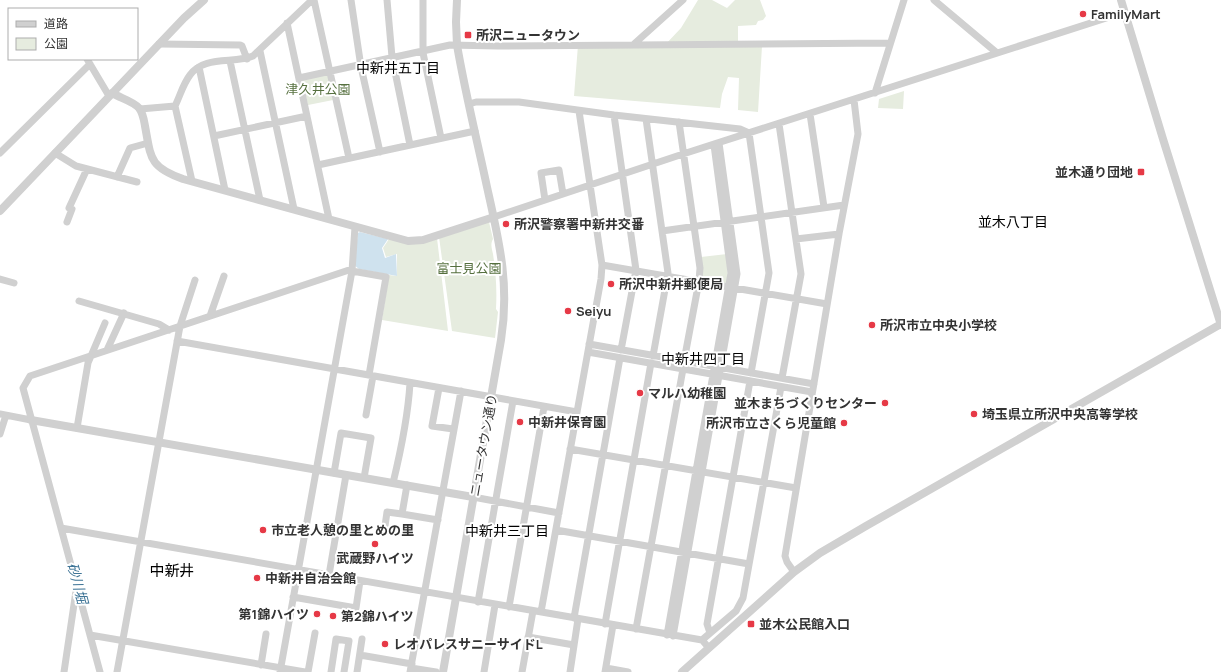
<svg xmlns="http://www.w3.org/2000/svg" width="1221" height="672" font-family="Manrope,'Noto Sans JP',sans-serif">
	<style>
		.green { fill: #e6ecdf }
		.water { fill: #cfe2ee }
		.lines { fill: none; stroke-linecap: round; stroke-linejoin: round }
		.minor { stroke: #d0d0d0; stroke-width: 7 }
		.tertiary { stroke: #d0d0d0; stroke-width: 8 }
		.poi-dot { fill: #e63946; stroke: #fff; stroke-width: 1.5 }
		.labels { text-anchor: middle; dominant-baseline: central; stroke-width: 4; stroke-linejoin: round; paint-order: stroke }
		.poi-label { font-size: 13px; font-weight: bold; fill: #333; stroke: #fff; text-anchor: start }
		.park-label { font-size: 13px; fill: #56703f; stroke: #fff }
		.street-label { font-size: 13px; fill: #333; stroke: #fff }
		.neighbourhood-label { font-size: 14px; fill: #000; stroke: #fff }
		.water-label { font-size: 14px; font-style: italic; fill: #3f7597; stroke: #fff }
		.quarter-label { font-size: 15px; fill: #000; stroke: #fff }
	</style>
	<rect width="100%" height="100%" fill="#fff"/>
	<path class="green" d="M 698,0 L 712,0 L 727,8 L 735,0 L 760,0 L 766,16 L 763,20 L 758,21 L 756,25 L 738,26 L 738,45 L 762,46 L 758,112 L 738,110 L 739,78 L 728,77 L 722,94 L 720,108 L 574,96 L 578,45 L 664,46 L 681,28 Z
		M 328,74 L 333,100 L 308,105 L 302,79 Z
		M 904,91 L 903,109 L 878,108 L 879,99 Z
		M 489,222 L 493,239 C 490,244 492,249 493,254 C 496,273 497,290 496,309 L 498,312 L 495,338 L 452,331 L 439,237 Z
		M 437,238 L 448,331 L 382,320 L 389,275 L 397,276 L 397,254 L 386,257 L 383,248 L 389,239 Z
		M 727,254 L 728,282 L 725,283 L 703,280 L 701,257 Z"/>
	<path class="water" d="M 360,232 L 388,239 L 382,248 L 385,258 L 396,254 L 397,276 L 359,269 L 354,265 L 358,233 Z"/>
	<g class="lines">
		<path class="minor" d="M 314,0 L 349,158
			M 351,0 L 361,67 L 380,152
			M 387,0 L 392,57 L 410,145
			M 423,0 L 423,53 L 441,138
			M 934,0 L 997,53
			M 287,23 L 329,219
			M 159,44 L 240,45 L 242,46 L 247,59
			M 634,44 L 683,0
			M 260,51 L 294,209
			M 87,59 L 109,96
			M 230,61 L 260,200
			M 199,67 L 225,190
			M 299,78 L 450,45 L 497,46 L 890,43
			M 875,93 L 904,0
			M 469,104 L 476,102 L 519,102 L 614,115 L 740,129 L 749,133 L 769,273 L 751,373
			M 175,106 L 192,181
			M 140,109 L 175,106 C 180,96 183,84 190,75 C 204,55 234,64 253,56 L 312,0
			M 810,114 L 824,207
			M 614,115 L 636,270 L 621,350
			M 646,119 L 668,273 L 653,356
			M 679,122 L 700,268 L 699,281 L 684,361
			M 779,124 L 801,274 L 782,378
			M 214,136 L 307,116
			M 0,153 L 90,64
			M 55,153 L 76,166 L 137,182
			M 318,165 L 475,131
			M 117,177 L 130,148 L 148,143
			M 545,200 L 541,173 L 559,170 L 563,194
			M 494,217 L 683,154 L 1125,12
			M 67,222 L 72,209 L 69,208 L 87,169
			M 662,231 L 844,205
			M 796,239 L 839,234
			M 602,265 L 827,304
			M 352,271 L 386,277 L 369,375
			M 0,279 L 14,283
			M 79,301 L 159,324 L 169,330
			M 210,316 L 224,276
			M 177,341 L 577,412
			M 589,344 L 814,384
			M 107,350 L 124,313
			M 588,352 L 812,392
			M 439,388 L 432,426 L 453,429
			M 0,414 L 31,420
			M 366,415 L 373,376
			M 77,428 L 88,363 L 105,323
			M 0,434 L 6,415
			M 570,449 L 796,488
			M 334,473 L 341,433 L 371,438 L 364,478
			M 393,483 C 401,450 408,417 410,383
			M 473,497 L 559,513
			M 402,514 L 438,520
			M 385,526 L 387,512 L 402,514 L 407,485
			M 61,528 L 702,640 L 709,648
			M 556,530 L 749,564
			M 794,572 L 787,562 L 785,556 L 839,234 L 858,134 L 854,100
			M 329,575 L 346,475
			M 293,597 L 356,608 L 360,581
			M 478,602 L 513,401
			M 509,607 L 544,407
			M 541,612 L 601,279 L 602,265 L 579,111
			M 574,618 L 620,358
			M 605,624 L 651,363
			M 636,629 L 683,369
			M 710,633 L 707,624 L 750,381
			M 90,635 L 305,672
			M 667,635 L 731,273 L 714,145
			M 673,636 L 737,274 L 719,143
			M 528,637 L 574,645
			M 702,640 L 736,611 L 743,598 L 781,387
			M 360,655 L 412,664
			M 261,665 L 266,634
			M 411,668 L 436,672
			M 606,668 L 628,672
			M 64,672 L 76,591
			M 100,672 L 23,388 L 30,376 L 352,269
			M 117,672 L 180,326 L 195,280
			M 280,672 L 352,271 L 355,227
			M 308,672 L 315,633
			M 331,672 L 336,639 L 349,641 L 344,672
			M 357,672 L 362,639
			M 410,672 L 461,391
			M 484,672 L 495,605
			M 522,672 L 533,611
			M 570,672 L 578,619
			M 605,672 L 613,625"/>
		<path class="tertiary" d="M 1121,0 L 1163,139 L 1221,325
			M 112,93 C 120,98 133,101 139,108 C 143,113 144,120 145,126 C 151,158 149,167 183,179 L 408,241 L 423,240 L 494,217
			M 0,211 L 184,18 L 204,0
			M 31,420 L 473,497
			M 443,672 L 501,340 C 510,284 499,241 487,187 C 477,140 465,92 457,45 L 456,22 L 457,0
			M 682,672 L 794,572 L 820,553 L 866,526 L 1221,324"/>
	</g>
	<g class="poi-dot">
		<circle cx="1083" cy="14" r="4"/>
		<rect x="464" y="31" width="8" height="8" rx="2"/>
		<rect x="1137" y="168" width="8" height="8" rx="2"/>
		<circle cx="506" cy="224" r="4"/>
		<circle cx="611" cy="284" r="4"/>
		<circle cx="568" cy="311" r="4"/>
		<circle cx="872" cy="325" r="4"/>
		<circle cx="640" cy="393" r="4"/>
		<circle cx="885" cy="403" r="4"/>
		<circle cx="974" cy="414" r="4"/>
		<circle cx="520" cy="422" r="4"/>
		<circle cx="844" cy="423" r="4"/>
		<circle cx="263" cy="530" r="4"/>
		<circle cx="375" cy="544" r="4"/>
		<circle cx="257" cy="578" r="4"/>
		<circle cx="317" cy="614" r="4"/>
		<circle cx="333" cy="616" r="4"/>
		<rect x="747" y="620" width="8" height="8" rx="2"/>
		<circle cx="385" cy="644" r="4"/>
	</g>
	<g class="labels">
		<g class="poi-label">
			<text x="1091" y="14">FamilyMart</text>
			<text x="476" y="35">所沢ニュータウン</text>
			<text x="1133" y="172" text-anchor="end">並木通り団地</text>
			<text x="514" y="224">所沢警察署中新井交番</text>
			<text x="619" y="284">所沢中新井郵便局</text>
			<text x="576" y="311">Seiyu</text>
			<text x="880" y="325">所沢市立中央小学校</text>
			<text x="648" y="393">マルハ幼稚園</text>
			<text x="877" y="403" text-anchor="end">並木まちづくりセンター</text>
			<text x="982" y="414">埼玉県立所沢中央高等学校</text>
			<text x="528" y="422">中新井保育園</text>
			<text x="836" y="423" text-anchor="end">所沢市立さくら児童館</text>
			<text x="271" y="530">市立老人憩の里とめの里</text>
			<text x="375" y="558" text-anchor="middle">武蔵野ハイツ</text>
			<text x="265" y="578">中新井自治会館</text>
			<text x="309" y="614" text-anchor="end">第1錦ハイツ</text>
			<text x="341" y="616">第2錦ハイツ</text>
			<text x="759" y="624">並木公民館入口</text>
			<text x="393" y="644">レオパレスサニーサイドL</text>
		</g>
		<g class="park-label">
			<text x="318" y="89">津久井公園</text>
			<text x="469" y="268">富士見公園</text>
		</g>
		<g class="street-label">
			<text transform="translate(483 445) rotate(-80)">ニュータウン通り</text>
		</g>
		<g class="neighbourhood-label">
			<text x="398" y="67">中新井五丁目</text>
			<text x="1013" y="221">並木八丁目</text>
			<text x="703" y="358">中新井四丁目</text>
			<text x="507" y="530">中新井三丁目</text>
		</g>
		<g class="water-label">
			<text transform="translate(78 583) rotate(75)">砂川堀</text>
		</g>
		<g class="quarter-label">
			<text x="172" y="570">中新井</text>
		</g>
	</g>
	<rect x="8" y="8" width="130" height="52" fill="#ffffff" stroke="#adadad"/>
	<rect x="16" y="21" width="20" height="6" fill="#d0d0d0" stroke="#adadad"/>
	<text x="44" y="28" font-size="12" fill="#333333">道路</text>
	<rect x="16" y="38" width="20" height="12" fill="#e6ecdf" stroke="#adadad"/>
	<text x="44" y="48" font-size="12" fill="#333333">公園</text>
</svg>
